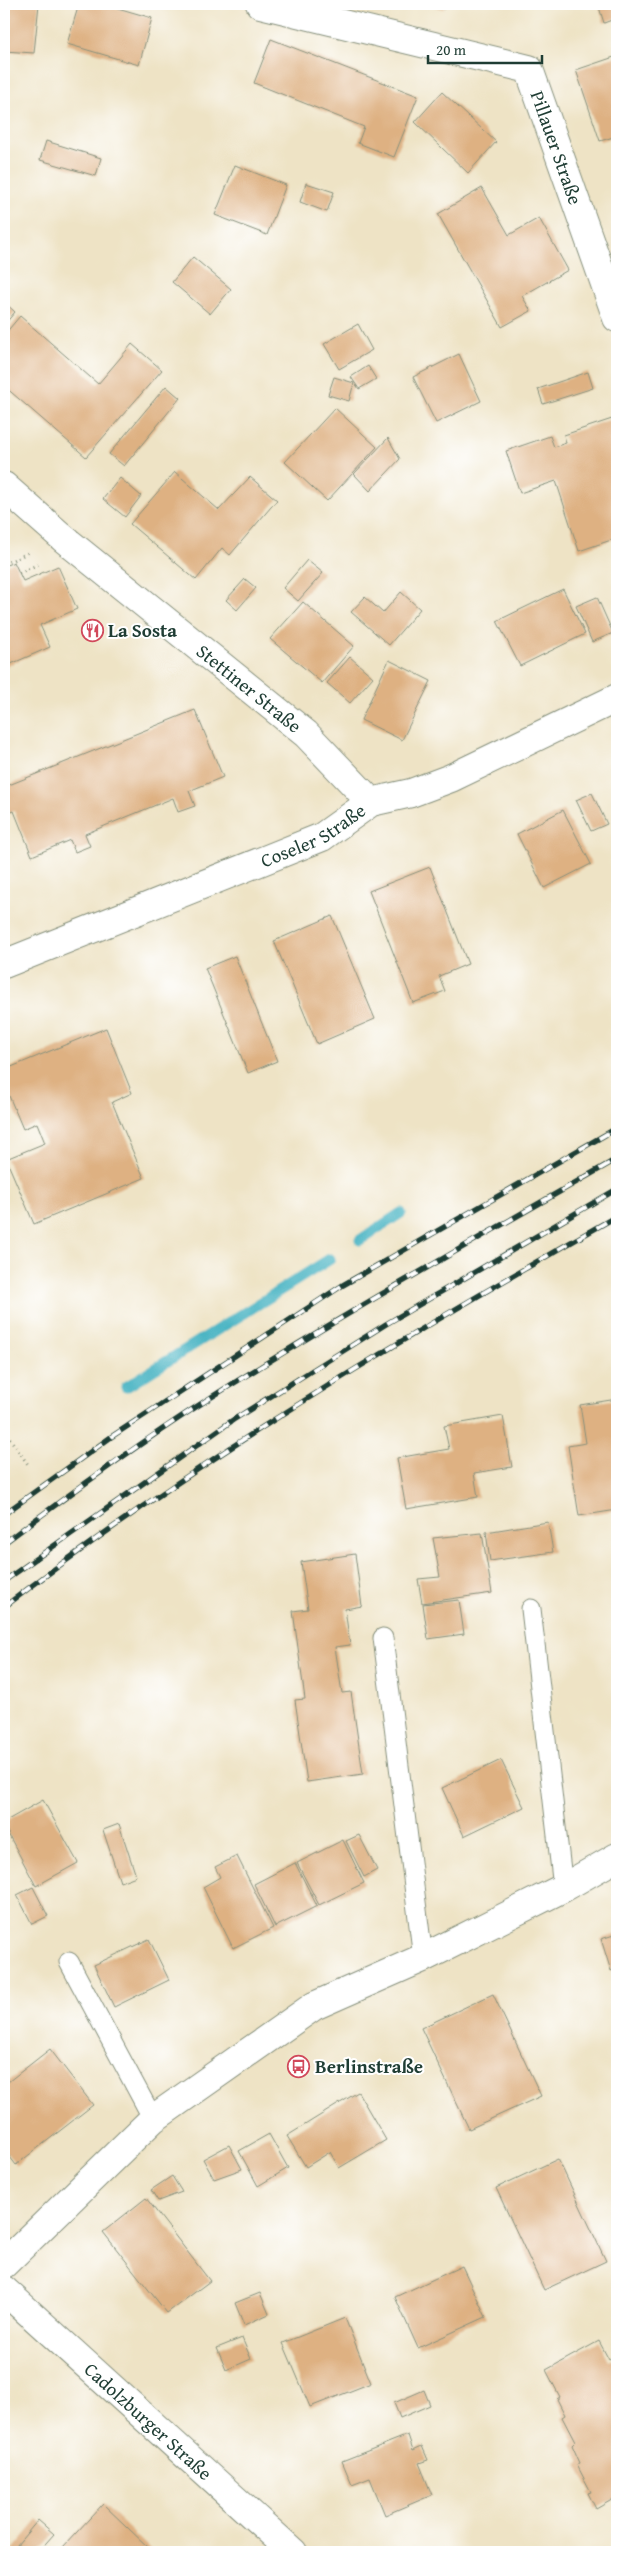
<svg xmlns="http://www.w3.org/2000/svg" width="621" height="2556" font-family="'Gentium Book Plus',serif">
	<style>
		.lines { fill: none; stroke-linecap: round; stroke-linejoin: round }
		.stream { stroke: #46b3c2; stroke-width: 11 }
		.building { fill: #deb182 }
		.service-casing { stroke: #86907c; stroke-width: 21 }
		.minor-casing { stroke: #86907c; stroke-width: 30 }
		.path { stroke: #86907c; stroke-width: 3; stroke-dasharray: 1 4; stroke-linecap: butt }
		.service { stroke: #fff; stroke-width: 19 }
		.minor { stroke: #fff; stroke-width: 28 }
		.rail-casing { stroke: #1f3d34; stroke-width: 5.5 }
		.rail { stroke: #fff; stroke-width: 4; stroke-dasharray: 11; stroke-linecap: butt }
		.labels { text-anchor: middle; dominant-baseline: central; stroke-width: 4; stroke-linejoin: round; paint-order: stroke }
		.street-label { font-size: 19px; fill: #1f3d34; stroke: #fff }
		.poi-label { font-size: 19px; font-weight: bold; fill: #1f3d34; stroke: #fff; text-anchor: start }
	</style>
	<rect width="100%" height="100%" fill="#fff"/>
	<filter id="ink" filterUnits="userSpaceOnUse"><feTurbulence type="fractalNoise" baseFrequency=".02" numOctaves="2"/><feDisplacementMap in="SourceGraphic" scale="10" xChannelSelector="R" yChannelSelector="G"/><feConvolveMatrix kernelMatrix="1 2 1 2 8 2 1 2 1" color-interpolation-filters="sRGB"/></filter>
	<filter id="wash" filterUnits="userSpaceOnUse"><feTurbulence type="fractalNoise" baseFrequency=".0096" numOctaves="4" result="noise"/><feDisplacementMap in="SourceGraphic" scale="20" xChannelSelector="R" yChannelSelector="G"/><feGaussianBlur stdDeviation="1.12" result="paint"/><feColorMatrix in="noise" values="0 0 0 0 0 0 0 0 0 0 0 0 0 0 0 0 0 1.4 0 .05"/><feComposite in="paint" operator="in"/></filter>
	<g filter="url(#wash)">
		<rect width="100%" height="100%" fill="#eee3c5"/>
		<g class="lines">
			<path class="stream" d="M 360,1240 L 401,1213
				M 126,1387 L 330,1259"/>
		</g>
		<g id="blocks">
			<path class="building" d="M 4,4 L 39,4 L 34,53 L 4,51 Z
				M 79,4 L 104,4 L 152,18 L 139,65 L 67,44 Z
				M 426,4 L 445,4 L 444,9 Z
				M 598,4 L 617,4 L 617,18 L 604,23 Z
				M 271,39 L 418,96 L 394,157 L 358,143 L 364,127 L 254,83 Z
				M 617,56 L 617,136 L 600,141 L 576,70 Z
				M 442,92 L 496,142 L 468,173 L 415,122 Z
				M 46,141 L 101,158 L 96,176 L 40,160 Z
				M 235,165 L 286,185 L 267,235 L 215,215 Z
				M 306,183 L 334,192 L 327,212 L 300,202 Z
				M 482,188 L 509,235 L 539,218 L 568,270 L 522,296 L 531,311 L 502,327 L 438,214 Z
				M 193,257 L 231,289 L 210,314 L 172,282 Z
				M 4,302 L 15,312 L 4,325 Z
				M 20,316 L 98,384 L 132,344 L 162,370 L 86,457 L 4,386 L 4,335 Z
				M 358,324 L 372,350 L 339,369 L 324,344 Z
				M 459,354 L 481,401 L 436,423 L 413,377 Z
				M 368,366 L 376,379 L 359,389 L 351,377 Z
				M 588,372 L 593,388 L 543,404 L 538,389 Z
				M 334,377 L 354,383 L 349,401 L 328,395 Z
				M 166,386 L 180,398 L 124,466 L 109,454 Z
				M 335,408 L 377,447 L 327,501 L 285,462 Z
				M 612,419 L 617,434 L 617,538 L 579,551 L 556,481 L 520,493 L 506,451 L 550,436 L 554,447 L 566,443 L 564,435 Z
				M 388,438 L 400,459 L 370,491 L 354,474 Z
				M 175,472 L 219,510 L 250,477 L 277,500 L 230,555 L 222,548 L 196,580 L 130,524 Z
				M 120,478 L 141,496 L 125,517 L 103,499 Z
				M 307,560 L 323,573 L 298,601 L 283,588 Z
				M 14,562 L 23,581 L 58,566 L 77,609 L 40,625 L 50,647 L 4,667 L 4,566 Z
				M 245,579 L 256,588 L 237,610 L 226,600 Z
				M 563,589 L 585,634 L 520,666 L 497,621 Z
				M 401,592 L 420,609 L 389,645 L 351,612 L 365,597 L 383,613 Z
				M 597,597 L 613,633 L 592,642 L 576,606 Z
				M 303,602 L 354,646 L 322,683 L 270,639 Z
				M 350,657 L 373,677 L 350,703 L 327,683 Z
				M 389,660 L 431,681 L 402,740 L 361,720 Z
				M 195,710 L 223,777 L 189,791 L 195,806 L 178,812 L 173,798 L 85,834 L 90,846 L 75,852 L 70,840 L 32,856 L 14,811 L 4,815 L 4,787 Z
				M 592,793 L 607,824 L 591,831 L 576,800 Z
				M 563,810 L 591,864 L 544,888 L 517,834 Z
				M 430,867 L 468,964 L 439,976 L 445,991 L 413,1003 L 369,891 Z
				M 332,916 L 375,1019 L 317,1044 L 274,941 Z
				M 235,956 L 277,1061 L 248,1073 L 205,968 Z
				M 106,1028 L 132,1093 L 112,1102 L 144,1178 L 34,1224 L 6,1159 L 45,1143 L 37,1123 L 23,1129 L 4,1084 L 4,1070 Z
				M 617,1399 L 617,1475 L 615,1475 L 617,1510 L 579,1516 L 568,1446 L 586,1443 L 580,1405 Z
				M 503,1416 L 512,1467 L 474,1473 L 478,1497 L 406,1509 L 397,1458 L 449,1449 L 444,1426 Z
				M 548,1522 L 553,1552 L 490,1561 L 486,1532 Z
				M 482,1533 L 492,1593 L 422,1603 L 418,1579 L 440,1577 L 433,1538 Z
				M 355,1554 L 362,1606 L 345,1609 L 350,1645 L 335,1647 L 342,1693 L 351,1692 L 363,1774 L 307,1782 L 295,1700 L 305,1699 L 293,1611 L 308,1609 L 301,1562 Z
				M 459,1600 L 464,1634 L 428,1639 L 423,1604 Z
				M 501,1760 L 524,1807 L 464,1836 L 442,1788 Z
				M 43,1800 L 78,1863 L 36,1886 L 4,1826 L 4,1822 Z
				M 119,1824 L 136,1876 L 120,1882 L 103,1830 Z
				M 359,1835 L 377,1870 L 364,1877 L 346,1841 Z
				M 343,1840 L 364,1883 L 319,1905 L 297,1863 Z
				M 237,1856 L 273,1928 L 233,1948 L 203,1887 L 220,1877 L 215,1867 Z
				M 295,1863 L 317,1906 L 275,1927 L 254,1884 Z
				M 33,1887 L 48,1916 L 32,1924 L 17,1895 Z
				M 617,1934 L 617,1968 L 611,1971 L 601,1939 Z
				M 149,1939 L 169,1980 L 114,2007 L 94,1965 Z
				M 493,1994 L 541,2096 L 469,2129 L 421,2028 Z
				M 50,2049 L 93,2105 L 16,2165 L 4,2149 L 4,2085 Z
				M 358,2092 L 386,2140 L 339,2168 L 330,2152 L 306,2167 L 287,2136 Z
				M 269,2134 L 288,2168 L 258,2186 L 239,2151 Z
				M 229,2145 L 242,2169 L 214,2179 L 203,2159 Z
				M 558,2159 L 606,2261 L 544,2290 L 496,2188 Z
				M 172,2176 L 182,2192 L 158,2201 L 151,2190 Z
				M 146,2198 L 210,2281 L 167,2313 L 103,2232 Z
				M 462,2266 L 486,2317 L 418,2348 L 395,2297 Z
				M 260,2293 L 269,2314 L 244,2325 L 235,2303 Z
				M 345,2318 L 371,2383 L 310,2407 L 283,2343 Z
				M 242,2338 L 251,2359 L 226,2370 L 217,2348 Z
				M 599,2341 L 609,2360 L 617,2356 L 617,2497 L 596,2509 L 588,2493 L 591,2492 L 577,2465 L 580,2463 L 572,2445 L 575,2442 L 562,2417 L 565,2415 L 557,2399 L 560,2397 L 546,2370 Z
				M 424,2390 L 430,2405 L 400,2418 L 394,2403 Z
				M 408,2435 L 413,2450 L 422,2446 L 428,2460 L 419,2463 L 432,2495 L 385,2515 L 370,2478 L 352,2485 L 342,2461 Z
				M 103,2504 L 150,2549 L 147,2552 L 68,2552 L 63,2547 Z
				M 38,2520 L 54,2534 L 38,2552 L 11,2552 Z
				M 616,2547 L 617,2552 L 600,2552 Z"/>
		</g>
	</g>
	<g filter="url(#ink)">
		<use href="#blocks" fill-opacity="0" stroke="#86907c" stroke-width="1"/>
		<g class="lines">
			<defs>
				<path id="service" d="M 531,1609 L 563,1888
					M 383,1638 L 423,1958
					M 69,1962 L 153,2119"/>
				<g id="minor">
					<path id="s1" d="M 260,4 L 529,69 L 617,318"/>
					<path id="s2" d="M 4,486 L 63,538 L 306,734 L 371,802"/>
					<path id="s3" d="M 4,964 L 322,837 L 371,802 L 411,793 L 451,778 L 617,698"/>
					<path d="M 4,2264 L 153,2119 L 314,2006 L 423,1958 L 563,1888 L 617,1857"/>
					<path id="s4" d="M 4,2290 L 293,2552"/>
				</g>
			</defs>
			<use href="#service" class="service-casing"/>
			<use href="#minor" class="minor-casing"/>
			<path class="path" d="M 4,564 L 30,552
				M 19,573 L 41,563
				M 4,1430 L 29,1466"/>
			<use href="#service" class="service"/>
			<use href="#minor" class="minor"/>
			<defs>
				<path id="rail" d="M 4,1514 L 111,1437 L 343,1285 L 617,1128
					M 4,1543 C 71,1493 139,1443 210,1398 C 344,1314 480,1237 617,1159
					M 4,1581 L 233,1420 L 386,1324 L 617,1189
					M 4,1607 C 194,1461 409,1334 617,1216"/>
			</defs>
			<use href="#rail" class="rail-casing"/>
			<use href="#rail" class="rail"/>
		</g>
	</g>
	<defs>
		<symbol id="restaurant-ring" viewBox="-11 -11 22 22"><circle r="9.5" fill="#fff" stroke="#d1495b" stroke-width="1.5"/><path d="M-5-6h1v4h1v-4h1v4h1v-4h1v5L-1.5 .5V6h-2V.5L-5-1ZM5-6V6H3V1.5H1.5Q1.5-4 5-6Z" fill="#d1495b"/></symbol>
		<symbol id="bus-ring" viewBox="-11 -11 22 22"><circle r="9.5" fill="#fff" stroke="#d1495b" stroke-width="1.5"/><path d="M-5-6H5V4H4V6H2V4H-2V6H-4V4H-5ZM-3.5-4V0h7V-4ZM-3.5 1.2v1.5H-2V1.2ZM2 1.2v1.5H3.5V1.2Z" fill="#d1495b"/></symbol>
	</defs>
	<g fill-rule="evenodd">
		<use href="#restaurant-ring" x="80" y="618" width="25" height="25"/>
		<use href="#bus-ring" x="286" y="2054" width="25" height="25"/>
	</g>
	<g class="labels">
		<g class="street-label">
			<text stroke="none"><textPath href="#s1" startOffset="360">Pillauer Straße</textPath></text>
			<text stroke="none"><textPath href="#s2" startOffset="318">Stettiner Straße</textPath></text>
			<text stroke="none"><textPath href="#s3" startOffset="335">Coseler Straße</textPath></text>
			<text stroke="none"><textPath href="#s4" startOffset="195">Cadolzburger Straße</textPath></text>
		</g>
		<g class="poi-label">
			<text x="108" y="630">La Sosta</text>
			<text x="315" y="2066">Berlinstraße</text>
		</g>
	</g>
	<rect width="621" height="2556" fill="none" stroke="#fff" stroke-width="20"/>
	<path d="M428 55v8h114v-8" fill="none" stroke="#1f3d34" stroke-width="2.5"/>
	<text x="436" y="55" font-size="15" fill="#1f3d34" stroke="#ffffff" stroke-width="4" paint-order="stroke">20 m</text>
</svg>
